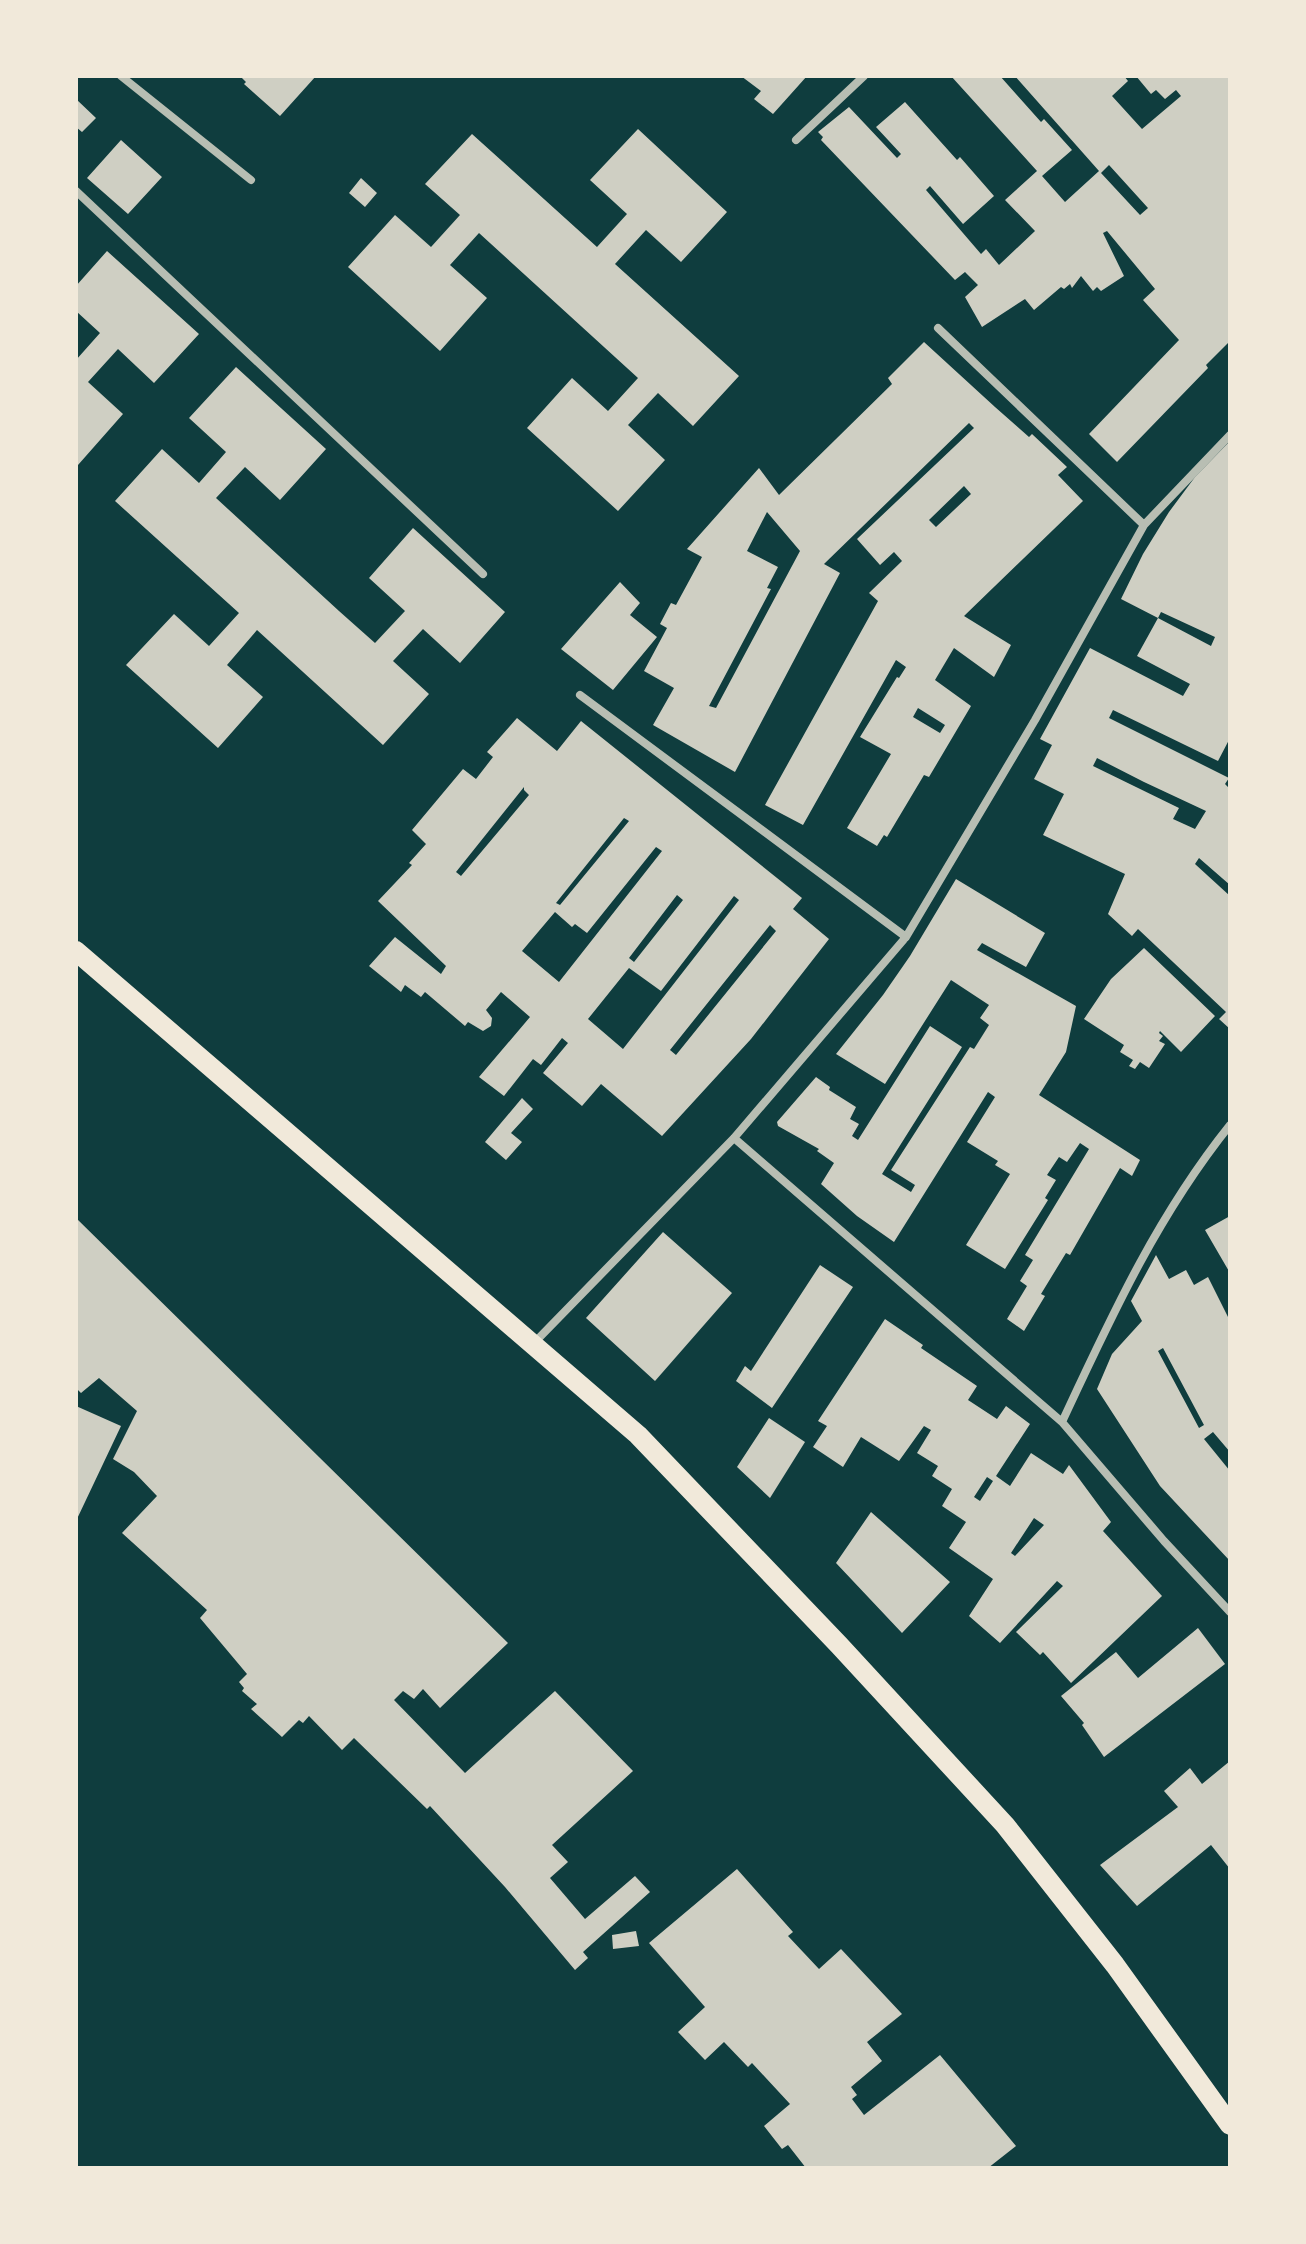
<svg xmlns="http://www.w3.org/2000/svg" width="1306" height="2244" font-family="Jost,sans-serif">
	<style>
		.building { fill: #cfcfc3; fill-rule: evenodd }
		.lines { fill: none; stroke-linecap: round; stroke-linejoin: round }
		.minor { stroke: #b8beb3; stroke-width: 8 }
		.primary { stroke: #f1e9da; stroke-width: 20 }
	</style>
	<rect width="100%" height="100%" fill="#0f3d3e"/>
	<path class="building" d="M 240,76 L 316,76 L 280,116 L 244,84 L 246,82 Z
		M 741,76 L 807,76 L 773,114 L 754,99 L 761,91 Z
		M 951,76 L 1000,76 L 1041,122 L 1044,119 L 1072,150 L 1042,176 L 1065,202 L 1099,171 L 1015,76 L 1124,76 L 1128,81 L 1112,96 L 1142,129 L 1181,96 L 1176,90 L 1165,99 L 1156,90 L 1151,94 L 1136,76 L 1230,76 L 1230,341 L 1206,365 L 1208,368 L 1117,462 L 1089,434 L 1179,340 L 1143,300 L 1155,289 L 1107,231 L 1103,233 L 1124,276 L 1101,291 L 1097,287 L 1093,291 L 1081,276 L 1072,288 L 1070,284 L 1064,289 L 1061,287 L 1034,310 L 1025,299 L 982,327 L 965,297 L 978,285 L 965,272 L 955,280 L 821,140 L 823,137 L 818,132 L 849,107 L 897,158 L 901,154 L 876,127 L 905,102 L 957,160 L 960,157 L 994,196 L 963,224 L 930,186 L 926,190 L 981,254 L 986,249 L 999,265 L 1035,231 L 1005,200 L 1037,171 ZM 1109,165 L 1148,208 L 1140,215 L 1101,173 Z
		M 76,99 L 96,118 L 82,132 L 76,127 Z
		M 638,129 L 727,212 L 681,262 L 646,230 L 615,264 L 739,376 L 693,426 L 658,393 L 628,425 L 665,460 L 618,511 L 527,428 L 572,378 L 608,411 L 638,378 L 479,233 L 450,265 L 487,298 L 440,351 L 348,267 L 395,215 L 431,247 L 460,215 L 425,184 L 472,134 L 597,247 L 627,214 L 590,180 Z
		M 121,140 L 162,177 L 128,214 L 87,178 Z
		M 361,178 L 377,193 L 365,207 L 349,193 Z
		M 107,251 L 199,334 L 154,383 L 118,349 L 88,382 L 123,414 L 78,465 L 76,360 L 100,333 L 76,311 L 76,286 Z
		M 924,342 L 995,407 L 1029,437 L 1032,434 L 1067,467 L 1058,475 L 1083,501 L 964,616 L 1011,645 L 994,677 L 954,648 L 935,680 L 971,706 L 929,777 L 924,775 L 887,837 L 884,835 L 877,846 L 847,828 L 891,754 L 860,737 L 897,677 L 899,678 L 906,667 L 896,660 L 803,825 L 765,805 L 878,601 L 869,593 L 902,561 L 894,552 L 880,565 L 857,539 L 974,428 L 969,423 L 824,564 L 840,573 L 735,772 L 653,725 L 674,688 L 644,671 L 667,628 L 660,624 L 671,603 L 676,605 L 702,557 L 687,549 L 759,468 L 779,495 L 892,384 L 888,378 ZM 964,486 L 971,494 L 936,527 L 929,520 ZM 767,512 L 800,551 L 716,708 L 709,706 L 771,589 L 767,588 L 778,567 L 747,551 ZM 918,708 L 945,725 L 940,733 L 913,717 Z
		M 236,367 L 326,449 L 280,500 L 245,467 L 216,498 L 339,611 L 375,643 L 405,611 L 369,578 L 413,528 L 505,612 L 460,663 L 423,629 L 393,661 L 429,694 L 383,745 L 257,630 L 227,665 L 263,697 L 218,748 L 126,665 L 174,614 L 209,646 L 239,613 L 115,501 L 162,449 L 199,483 L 226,452 L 189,418 Z
		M 1230,441 L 1230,738 L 1218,761 L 1113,710 L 1109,718 L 1229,778 L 1225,784 L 1230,789 L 1230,885 L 1199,858 L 1195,864 L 1230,896 L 1230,1029 L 1219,1019 L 1226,1012 L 1138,929 L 1132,936 L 1108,914 L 1125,874 L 1043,835 L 1064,794 L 1034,779 L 1052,745 L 1040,739 L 1090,648 L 1183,696 L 1190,684 L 1137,656 L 1158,618 L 1211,646 L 1215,637 L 1161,612 L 1158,618 L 1121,599 L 1143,554 L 1169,512 L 1195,477 ZM 1097,758 L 1144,782 L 1206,811 L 1195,829 L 1173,819 L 1179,808 L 1093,766 Z
		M 620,582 L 640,603 L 630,615 L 657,637 L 613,690 L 561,649 Z
		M 517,718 L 557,751 L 581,721 L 802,898 L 793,909 L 829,939 L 751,1039 L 662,1136 L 601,1084 L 582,1106 L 543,1073 L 568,1043 L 562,1038 L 541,1065 L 533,1059 L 504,1096 L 479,1077 L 530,1017 L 501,992 L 486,1010 L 492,1018 L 491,1026 L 483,1031 L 468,1022 L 465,1026 L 425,992 L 421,997 L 405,985 L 401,992 L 369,966 L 395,937 L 441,974 L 446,966 L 378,901 L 412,865 L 409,863 L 426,844 L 412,830 L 463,769 L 476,779 L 493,757 L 487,752 ZM 524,787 L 524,790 L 529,795 L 461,876 L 456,872 ZM 624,818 L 629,821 L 560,905 L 556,903 ZM 656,847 L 662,851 L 559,982 L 522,951 L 555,912 L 572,927 L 575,924 L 587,933 ZM 677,895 L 683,900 L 634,962 L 629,958 ZM 734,896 L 739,900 L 623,1049 L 588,1019 L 629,968 L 661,991 ZM 770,925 L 776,931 L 676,1055 L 670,1050 Z
		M 956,879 L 1045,933 L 1026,967 L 982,943 L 977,950 L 1076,1006 L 1066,1052 L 1039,1095 L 1140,1160 L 1132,1176 L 1120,1168 L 1070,1255 L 1066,1253 L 1041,1294 L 1045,1296 L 1024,1331 L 1007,1319 L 1027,1286 L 1020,1281 L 1033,1260 L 1025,1255 L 1089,1149 L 1080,1143 L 1067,1162 L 1059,1157 L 1047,1175 L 1056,1180 L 1045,1198 L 1048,1200 L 1005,1269 L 966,1245 L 1010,1174 L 995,1165 L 998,1161 L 967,1142 L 995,1097 L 988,1092 L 894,1242 L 857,1216 L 821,1184 L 834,1163 L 817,1151 L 819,1149 L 778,1126 L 777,1122 L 816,1077 L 830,1087 L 829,1090 L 856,1107 L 850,1119 L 859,1124 L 852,1136 L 858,1140 L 930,1026 L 962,1047 L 882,1174 L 911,1192 L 915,1185 L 891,1170 L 970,1047 L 974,1049 L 989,1025 L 980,1018 L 989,1005 L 951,980 L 885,1084 L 836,1054 L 883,995 L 910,956 Z
		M 1144,948 L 1215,1016 L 1181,1052 L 1160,1031 L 1159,1033 L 1163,1036 L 1159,1041 L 1165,1044 L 1149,1068 L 1140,1062 L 1135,1069 L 1129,1066 L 1133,1060 L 1120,1052 L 1124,1045 L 1084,1019 L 1111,979 Z
		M 522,1098 L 533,1109 L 511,1133 L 522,1142 L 506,1160 L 485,1142 Z
		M 1230,1216 L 1230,1273 L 1205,1230 Z
		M 76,1218 L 508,1643 L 440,1708 L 423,1689 L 414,1699 L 403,1691 L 394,1700 L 465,1773 L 555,1691 L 633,1771 L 552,1845 L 568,1862 L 550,1878 L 585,1919 L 635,1876 L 650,1892 L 583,1952 L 588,1958 L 575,1970 L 505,1887 L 430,1806 L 427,1809 L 354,1738 L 342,1750 L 309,1716 L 303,1723 L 299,1720 L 282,1737 L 251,1709 L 257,1704 L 242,1691 L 244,1688 L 239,1682 L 247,1674 L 200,1618 L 207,1610 L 122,1533 L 157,1496 L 134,1472 L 113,1459 L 137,1411 L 99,1378 L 81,1393 L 76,1388 Z
		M 663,1232 L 732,1293 L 655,1381 L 586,1318 Z
		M 1156,1255 L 1169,1279 L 1186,1270 L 1194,1285 L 1208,1277 L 1230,1321 L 1230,1452 L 1213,1432 L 1204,1439 L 1230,1471 L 1230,1561 L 1160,1486 L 1097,1389 L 1112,1354 L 1142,1321 L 1131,1301 ZM 1163,1348 L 1204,1425 L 1199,1428 L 1158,1351 Z
		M 820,1265 L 853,1287 L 772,1408 L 736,1381 L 745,1366 L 751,1371 Z
		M 885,1319 L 923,1345 L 921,1348 L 977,1386 L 968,1400 L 997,1419 L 1006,1406 L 1030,1424 L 996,1476 L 1010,1486 L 1031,1453 L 1063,1474 L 1069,1465 L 1111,1522 L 1103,1531 L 1162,1596 L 1071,1683 L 1043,1652 L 1040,1655 L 1016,1632 L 1063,1586 L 1057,1581 L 1000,1643 L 969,1616 L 993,1579 L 949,1548 L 966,1522 L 942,1506 L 952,1489 L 932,1476 L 938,1466 L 917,1453 L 931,1430 L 924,1426 L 899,1461 L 861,1437 L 843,1467 L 813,1447 L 827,1426 L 818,1421 ZM 987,1477 L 993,1481 L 980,1501 L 974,1497 ZM 1034,1518 L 1044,1525 L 1015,1556 L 1011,1553 Z
		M 76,1406 L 121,1426 L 76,1521 Z
		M 769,1418 L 805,1442 L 770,1498 L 737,1467 Z
		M 871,1512 L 950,1582 L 902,1633 L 836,1563 Z
		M 1198,1628 L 1225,1664 L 1104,1757 L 1082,1725 L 1084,1723 L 1061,1696 L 1116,1652 L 1138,1678 Z
		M 1230,1761 L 1230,1869 L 1211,1845 L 1137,1906 L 1100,1865 L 1178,1807 L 1164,1791 L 1190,1768 L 1202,1784 Z
		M 737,1869 L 793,1932 L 788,1936 L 819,1969 L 841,1949 L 902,2014 L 867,2042 L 882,2061 L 851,2087 L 857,2095 L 852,2099 L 864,2115 L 940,2055 L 1016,2146 L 988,2168 L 806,2168 L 788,2145 L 782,2149 L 764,2126 L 790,2104 L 752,2063 L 748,2067 L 724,2042 L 705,2060 L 678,2032 L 705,2007 L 649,1943 Z
		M 636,1931 L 639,1946 L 613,1949 L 612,1935 Z"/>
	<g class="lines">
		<path class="minor" d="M 121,76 L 251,180
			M 796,140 L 864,76
			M 76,191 L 483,574
			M 938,328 L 1144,525
			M 580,695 L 906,937
			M 734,1138 L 1062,1422 L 1164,1541 L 1230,1612
			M 534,1343 L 734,1138 L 906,937 L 1035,720 L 1144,525 L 1230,435
			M 1062,1422 C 1111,1317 1157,1216 1230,1125"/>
		<path class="primary" d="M 76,951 L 638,1435 L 839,1645 L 1005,1825 L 1115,1965 L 1230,2125"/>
	</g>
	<rect width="1306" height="2244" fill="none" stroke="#f1e9da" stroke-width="156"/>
</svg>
